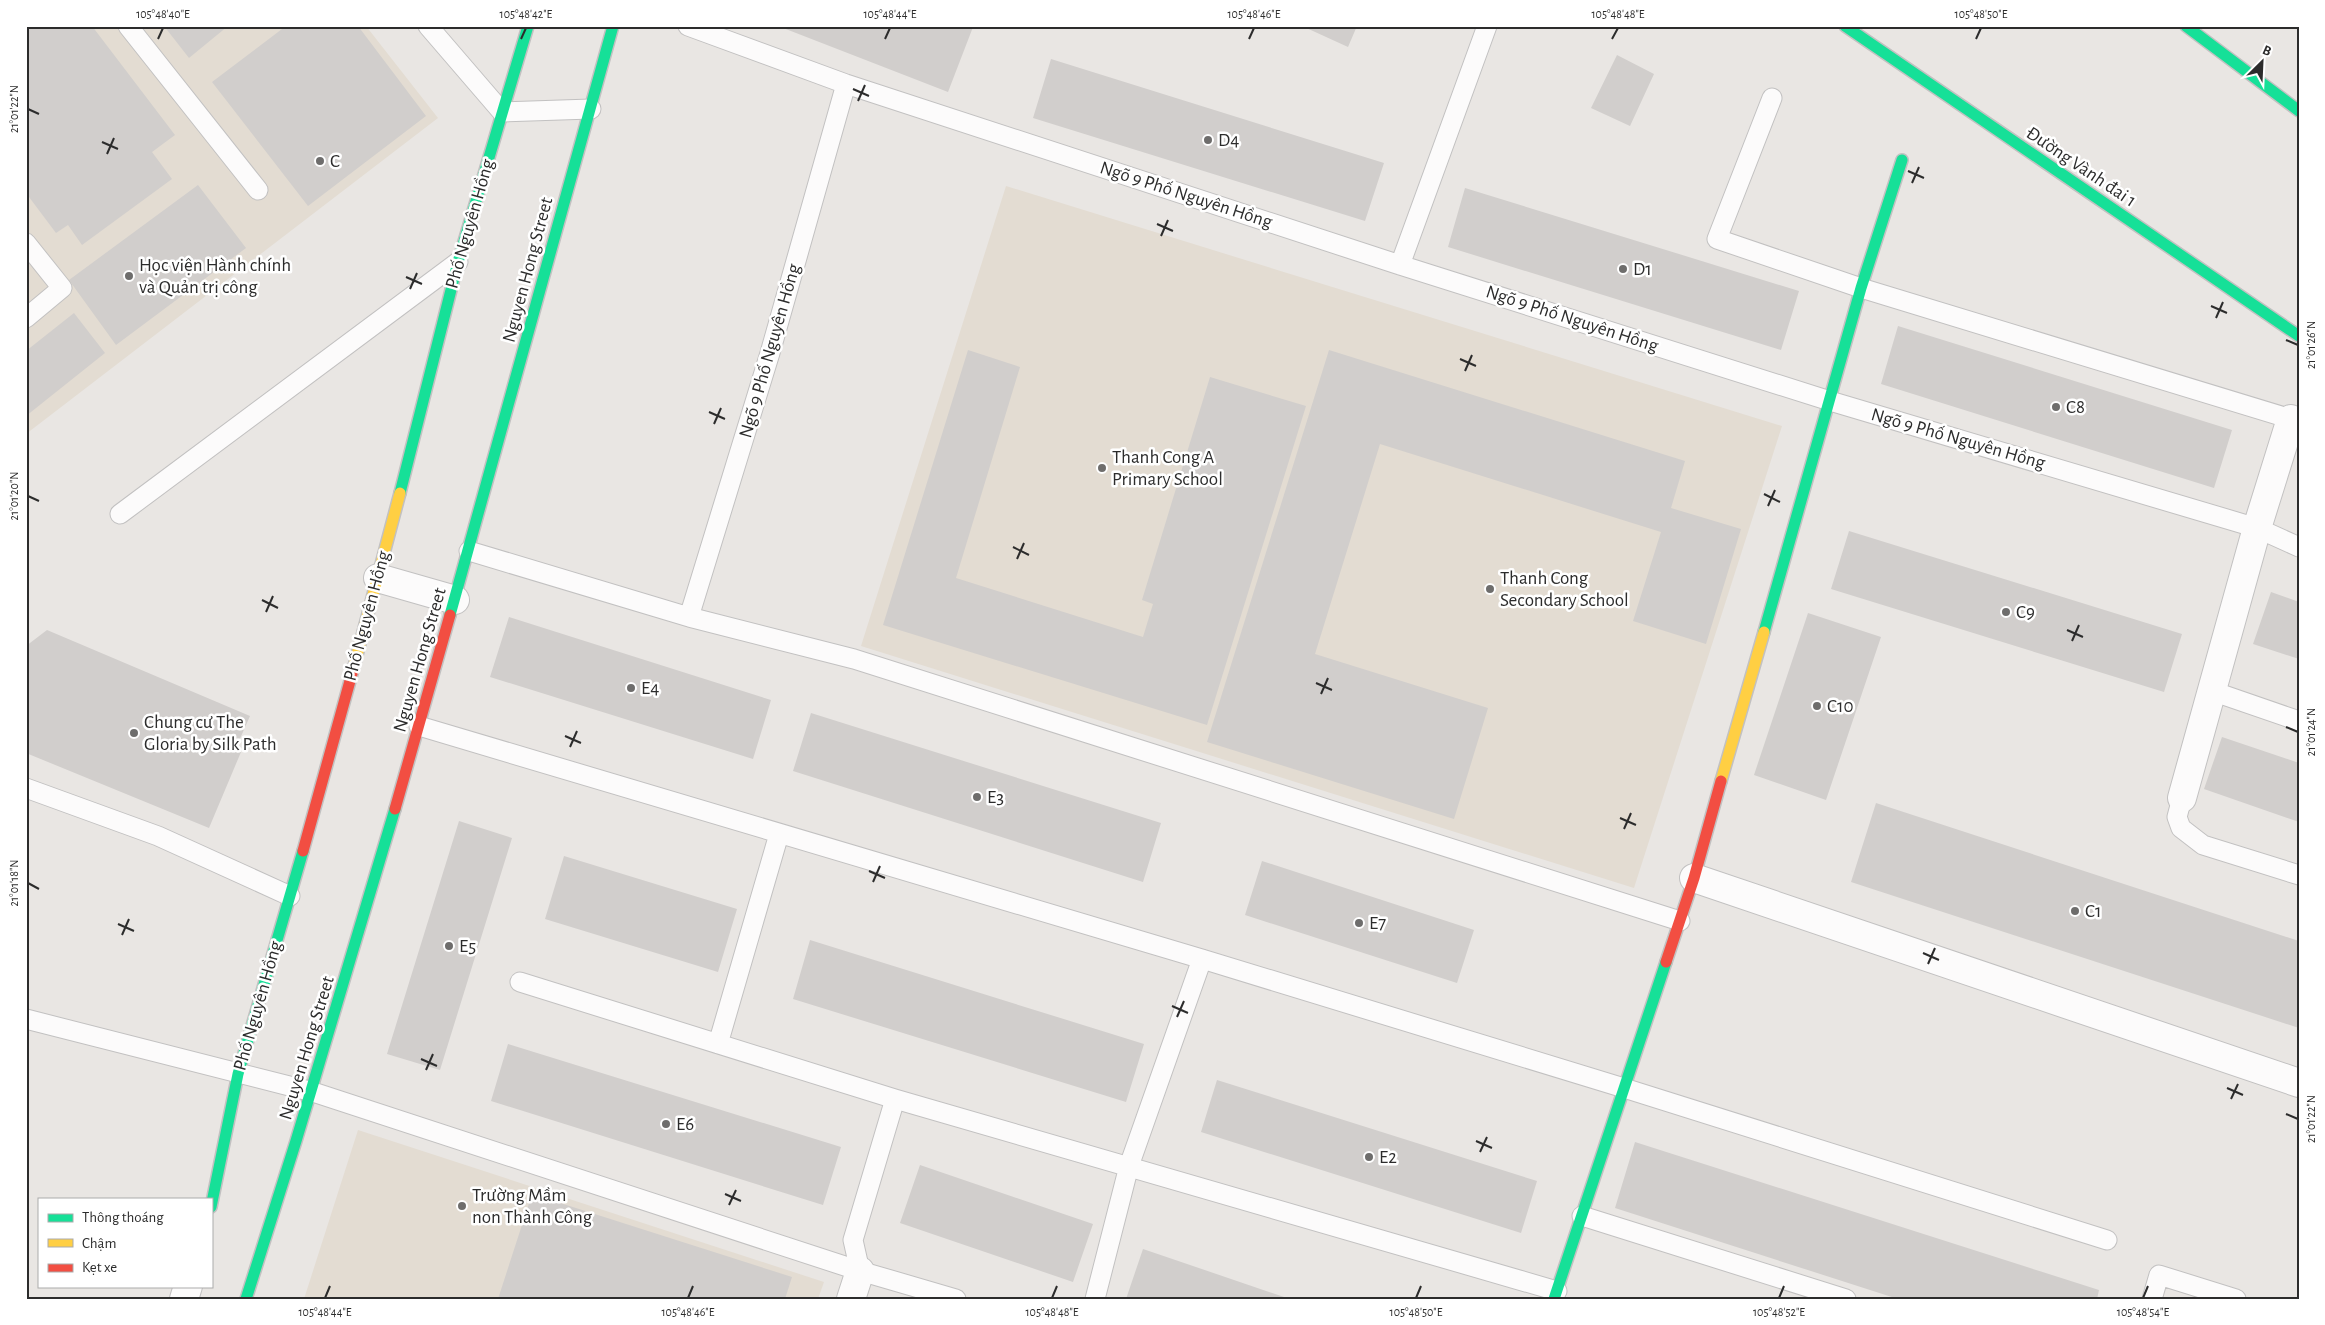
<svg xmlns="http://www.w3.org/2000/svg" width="2325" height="1325" font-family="'Alegreya Sans',sans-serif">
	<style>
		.education { fill: #e3dcd2 }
		.building { fill: #d1cecc }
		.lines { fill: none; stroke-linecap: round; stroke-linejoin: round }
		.lane-casing { stroke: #c2c1c1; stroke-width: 21 }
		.street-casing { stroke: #c2c1c1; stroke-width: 30 }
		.fast-casing { stroke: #c2c1c1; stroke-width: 14 }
		.slow-casing { stroke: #c2c1c1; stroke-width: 14 }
		.jam-casing { stroke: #c2c1c1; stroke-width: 14 }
		.lane { stroke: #fcfbfb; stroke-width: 19 }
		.street { stroke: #fcfbfb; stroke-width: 28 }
		.fast { stroke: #16e098; stroke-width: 11 }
		.slow { stroke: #ffcf43; stroke-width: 11 }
		.jam { stroke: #f24e42; stroke-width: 11 }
		.ticks { fill: none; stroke: #2c2c2c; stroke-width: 2 }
		.poi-dot { fill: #6e6d6c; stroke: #fff; stroke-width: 2 }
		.labels { text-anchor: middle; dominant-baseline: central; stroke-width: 5; stroke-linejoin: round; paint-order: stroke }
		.poi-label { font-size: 19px; fill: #2c2c2c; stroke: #fff; text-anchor: start }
		.street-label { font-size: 19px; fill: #2c2c2c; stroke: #fff }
		.neatline { fill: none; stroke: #2c2c2c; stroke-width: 2 }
		.ticks-label { font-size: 12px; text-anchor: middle; fill: #2c2c2c }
	</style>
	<rect width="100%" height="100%" fill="#e9e6e3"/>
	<path class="education" d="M 26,26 L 366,26 L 438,118 L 26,434 Z
		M 1006,186 L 1782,426 L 1634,888 L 861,646 Z
		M 358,1130 L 824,1282 L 818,1299 L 304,1299 Z"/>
	<path class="building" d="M 34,26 L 92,26 L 175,135 L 152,152 L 172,179 L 82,245 L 68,225 L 56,233 L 26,193 L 26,32 Z
		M 164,26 L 228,26 L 189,58 Z
		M 286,26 L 358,26 L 426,116 L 308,206 L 212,82 Z
		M 778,26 L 970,26 L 973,27 L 948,92 Z
		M 1302,26 L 1357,26 L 1348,47 Z
		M 1617,55 L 1654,74 L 1630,126 L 1591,108 Z
		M 1051,59 L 1384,163 L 1365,221 L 1033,118 Z
		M 198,185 L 246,248 L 116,345 L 69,280 Z
		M 1465,188 L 1799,291 L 1781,350 L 1448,247 Z
		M 74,313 L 105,353 L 26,416 L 26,351 Z
		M 1898,326 L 2232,430 L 2214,488 L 1881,384 Z
		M 968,350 L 1020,367 L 956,578 L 1143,637 L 1153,604 L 1142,600 L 1210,377 L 1306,406 L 1207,725 L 883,625 Z
		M 1329,350 L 1685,461 L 1671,508 L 1741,529 L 1706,644 L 1633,621 L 1661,532 L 1380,444 L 1315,654 L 1488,708 L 1454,819 L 1207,742 Z
		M 1849,531 L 2182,634 L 2164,692 L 1831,589 Z
		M 2271,592 L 2299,602 L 2299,659 L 2253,644 Z
		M 1808,613 L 1881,637 L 1826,800 L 1754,775 Z
		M 509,617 L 771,700 L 753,759 L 490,677 Z
		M 47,630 L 250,716 L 235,750 L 241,752 L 209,828 L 26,753 L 26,646 Z
		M 811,713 L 1161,823 L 1143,882 L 793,771 Z
		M 2222,737 L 2299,763 L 2299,822 L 2204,789 Z
		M 1876,803 L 2299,941 L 2299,1028 L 1851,882 Z
		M 459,821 L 512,838 L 440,1070 L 387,1054 Z
		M 564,856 L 737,909 L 718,972 L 545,919 Z
		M 1262,861 L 1474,930 L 1457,983 L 1245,915 Z
		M 810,940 L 1144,1044 L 1126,1102 L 793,999 Z
		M 508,1044 L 841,1147 L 823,1205 L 491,1101 Z
		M 1217,1080 L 1537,1181 L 1521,1233 L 1201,1132 Z
		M 1635,1142 L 2099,1290 L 2097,1299 L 1898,1299 L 1615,1208 Z
		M 920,1165 L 1093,1224 L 1073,1282 L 900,1223 Z
		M 532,1194 L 792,1277 L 785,1299 L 498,1299 Z
		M 1143,1249 L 1287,1298 L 1287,1299 L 1126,1299 Z"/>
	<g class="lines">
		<defs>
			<path id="lane" d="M 128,26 L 258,190
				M 428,26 L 502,112 L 591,109
				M 688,26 L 846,84 L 1400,265 L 1830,401 L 2257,528 L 2299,547
				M 1772,98 L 1717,239 L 1861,288 L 2291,419
				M 26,243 L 62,288 L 26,318
				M 1400,265 L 1487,26
				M 120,514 L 458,262
				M 469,551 L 689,617 L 854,659 L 1680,921
				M 689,617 L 770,353 L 846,84
				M 2212,691 L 2299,721
				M 419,726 L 1202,959 L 1624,1088 L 2107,1240
				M 26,788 L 158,836 L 290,896
				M 2182,798 L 2177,817 L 2181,828 L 2203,845 L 2299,875
				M 520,982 L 895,1099 L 1557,1291
				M 26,1019 L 313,1092 L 860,1271 L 956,1299
				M 718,1044 L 779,834
				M 1582,1216 L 1846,1299
				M 860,1271 L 853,1240 L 895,1099
				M 1095,1299 L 1129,1166 L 1202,959
				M 2152,1299 L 2159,1275 L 2236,1299"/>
			<path id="street" d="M 378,578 L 455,600
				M 2182,798 L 2257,528 L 2291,419
				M 1694,878 L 2299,1083
				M 184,1299 L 188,1286
				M 851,1299 L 860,1271"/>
			<path id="fast" d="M 1845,26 L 2299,336
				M 2186,26 L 2299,111
				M 400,493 L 458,262 L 528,26
				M 450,615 L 613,26
				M 1764,632 L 1861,288 L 1902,160
				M 211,1207 L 238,1074 L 303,851
				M 246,1299 L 296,1141 L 395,809
				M 1554,1299 L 1666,962"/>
			<path id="slow" d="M 353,670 L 400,493
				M 1721,781 L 1764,632"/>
			<path id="jam" d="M 395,809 L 450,615
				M 303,851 L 353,670
				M 1666,962 L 1694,878 L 1721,781"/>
		</defs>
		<use href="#lane" class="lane-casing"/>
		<use href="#street" class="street-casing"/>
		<use href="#fast" class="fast-casing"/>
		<use href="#slow" class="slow-casing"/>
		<use href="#jam" class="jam-casing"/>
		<use href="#lane" class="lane"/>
		<use href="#street" class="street"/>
		<use href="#fast" class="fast"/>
		<use href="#slow" class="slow"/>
		<use href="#jam" class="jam"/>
	</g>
	<path class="ticks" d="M 158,39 L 163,28M 521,39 L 526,28M 885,39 L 890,28M 1249,39 L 1254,28M 1612,39 L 1618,28M 1976,39 L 1981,28M 853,89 L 869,96M 858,101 L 865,85M 28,109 L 39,114M 102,142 L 118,149M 107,154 L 114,138M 1908,171 L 1924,178M 1912,183 L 1919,167M 1157,224 L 1173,231M 1161,236 L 1168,220M 406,277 L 422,284M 410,289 L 417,273M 2211,306 L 2227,313M 2216,318 L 2223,302M 2286,340 L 2298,345M 1460,359 L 1476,366M 1465,371 L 1472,355M 709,412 L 725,419M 714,424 L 721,408M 1764,494 L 1780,502M 28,496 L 39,501M 1768,506 L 1775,490M 1013,547 L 1029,555M 1017,559 L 1024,543M 262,600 L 278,608M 266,612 L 273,596M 2067,630 L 2083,637M 2072,641 L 2079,625M 1316,683 L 1332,690M 1321,694 L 1328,678M 2286,727 L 2298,732M 565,736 L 581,743M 570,747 L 577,731M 1620,818 L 1636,825M 1624,829 L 1631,813M 869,871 L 885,878M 873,882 L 880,866M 28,883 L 39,889M 118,924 L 134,931M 122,935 L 129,919M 1923,953 L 1939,960M 1928,964 L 1935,948M 1172,1006 L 1188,1013M 1177,1017 L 1184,1001M 421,1059 L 437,1066M 426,1070 L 433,1054M 2227,1088 L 2243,1095M 2231,1099 L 2238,1084M 2286,1114 L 2298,1119M 1476,1141 L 1492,1148M 1480,1152 L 1487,1137M 725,1194 L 741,1201M 729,1205 L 736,1190M 325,1298 L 330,1286M 688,1298 L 693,1286M 1052,1298 L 1057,1286M 1416,1298 L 1421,1286M 1779,1298 L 1784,1286M 2143,1298 L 2148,1286"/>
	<g class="poi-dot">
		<circle cx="1208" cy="140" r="5"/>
		<circle cx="320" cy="161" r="5"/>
		<circle cx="1623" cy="269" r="5"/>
		<circle cx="129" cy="276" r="5"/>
		<circle cx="2056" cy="407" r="5"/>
		<circle cx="1102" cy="468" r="5"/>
		<circle cx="1490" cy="589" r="5"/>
		<circle cx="2006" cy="612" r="5"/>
		<circle cx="631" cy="688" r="5"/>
		<circle cx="1817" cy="706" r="5"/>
		<circle cx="134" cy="733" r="5"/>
		<circle cx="977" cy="797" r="5"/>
		<circle cx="2075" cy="911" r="5"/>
		<circle cx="1359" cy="923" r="5"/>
		<circle cx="449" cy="946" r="5"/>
		<circle cx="666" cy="1124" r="5"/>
		<circle cx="1369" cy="1157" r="5"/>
		<circle cx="462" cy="1206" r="5"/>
	</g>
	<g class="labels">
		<g class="poi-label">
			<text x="1218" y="140">D4</text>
			<text x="330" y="161">C</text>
			<text x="139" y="265">Học viện Hành chính<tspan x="139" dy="22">và Quản trị công</tspan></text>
			<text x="1633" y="269">D1</text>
			<text x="2066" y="407">C8</text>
			<text x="1112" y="457">Thanh Cong A<tspan x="1112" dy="22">Primary School</tspan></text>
			<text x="1500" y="578">Thanh Cong<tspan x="1500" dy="22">Secondary School</tspan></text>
			<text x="2016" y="612">C9</text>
			<text x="641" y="688">E4</text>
			<text x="1827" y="706">C10</text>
			<text x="144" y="722">Chung cư The<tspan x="144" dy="22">Gloria by Silk Path</tspan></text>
			<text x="987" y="797">E3</text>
			<text x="2085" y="911">C1</text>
			<text x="1369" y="923">E7</text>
			<text x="459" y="946">E5</text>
			<text x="676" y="1124">E6</text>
			<text x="1379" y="1157">E2</text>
			<text x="472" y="1195">Trường Mầm<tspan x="472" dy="22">non Thành Công</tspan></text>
		</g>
		<g class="street-label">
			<text transform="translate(2081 167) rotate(34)">Đường Vành đai 1</text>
			<text transform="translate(1186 195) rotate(18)">Ngõ 9 Phố Nguyên Hồng</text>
			<text transform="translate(470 224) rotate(-74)">Phố Nguyên Hồng</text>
			<text transform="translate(528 270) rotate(-75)">Nguyen Hong Street</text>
			<text transform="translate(1572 319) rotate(18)">Ngõ 9 Phố Nguyên Hồng</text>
			<text transform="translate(770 351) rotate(-74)">Ngõ 9 Phố Nguyên Hồng</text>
			<text transform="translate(1958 439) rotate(16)">Ngõ 9 Phố Nguyên Hồng</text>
			<text transform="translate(367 616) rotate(-75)">Phố Nguyên Hồng</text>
			<text transform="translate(420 660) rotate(-74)">Nguyen Hong Street</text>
			<text transform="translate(258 1006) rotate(-74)">Phố Nguyên Hồng</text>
			<text transform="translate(307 1048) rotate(-73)">Nguyen Hong Street</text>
		</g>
	</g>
	<rect width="2325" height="1325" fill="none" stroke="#ffffff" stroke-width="55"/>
	<rect x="38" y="1198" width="175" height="90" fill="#ffffff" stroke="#ababab"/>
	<rect x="48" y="1214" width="25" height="8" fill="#16e098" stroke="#ababab"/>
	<text x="82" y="1222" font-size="15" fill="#2c2c2c">Thông thoáng</text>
	<rect x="48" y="1239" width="25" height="8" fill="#ffcf43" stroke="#ababab"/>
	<text x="82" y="1248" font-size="15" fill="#2c2c2c">Chậm</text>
	<rect x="48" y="1264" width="25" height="8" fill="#f24e42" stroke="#ababab"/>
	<text x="82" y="1272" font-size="15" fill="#2c2c2c">Kẹt xe</text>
	<g transform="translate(2262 62) rotate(24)" stroke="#ffffff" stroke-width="4" paint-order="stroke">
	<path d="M0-4L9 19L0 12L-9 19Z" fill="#2c2c2c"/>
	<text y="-8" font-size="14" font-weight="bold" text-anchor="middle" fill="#2c2c2c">B</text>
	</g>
	<rect x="28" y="28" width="2270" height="1270" class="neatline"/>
	<g class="ticks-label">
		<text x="163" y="18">105°48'40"E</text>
		<text x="526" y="18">105°48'42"E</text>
		<text x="890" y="18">105°48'44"E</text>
		<text x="1254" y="18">105°48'46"E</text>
		<text x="1618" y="18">105°48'48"E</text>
		<text x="1981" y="18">105°48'50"E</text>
		<text transform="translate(14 109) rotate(-90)" y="4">21°01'22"N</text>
		<text transform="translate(2311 345) rotate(-90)" y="4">21°01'26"N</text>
		<text transform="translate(14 496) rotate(-90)" y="4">21°01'20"N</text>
		<text transform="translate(2311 732) rotate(-90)" y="4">21°01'24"N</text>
		<text transform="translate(14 883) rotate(-90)" y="4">21°01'18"N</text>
		<text transform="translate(2311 1119) rotate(-90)" y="4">21°01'22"N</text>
		<text x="325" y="1316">105°48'44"E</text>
		<text x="688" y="1316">105°48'46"E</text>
		<text x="1052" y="1316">105°48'48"E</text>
		<text x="1416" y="1316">105°48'50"E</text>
		<text x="1779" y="1316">105°48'52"E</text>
		<text x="2143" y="1316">105°48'54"E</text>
	</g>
</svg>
